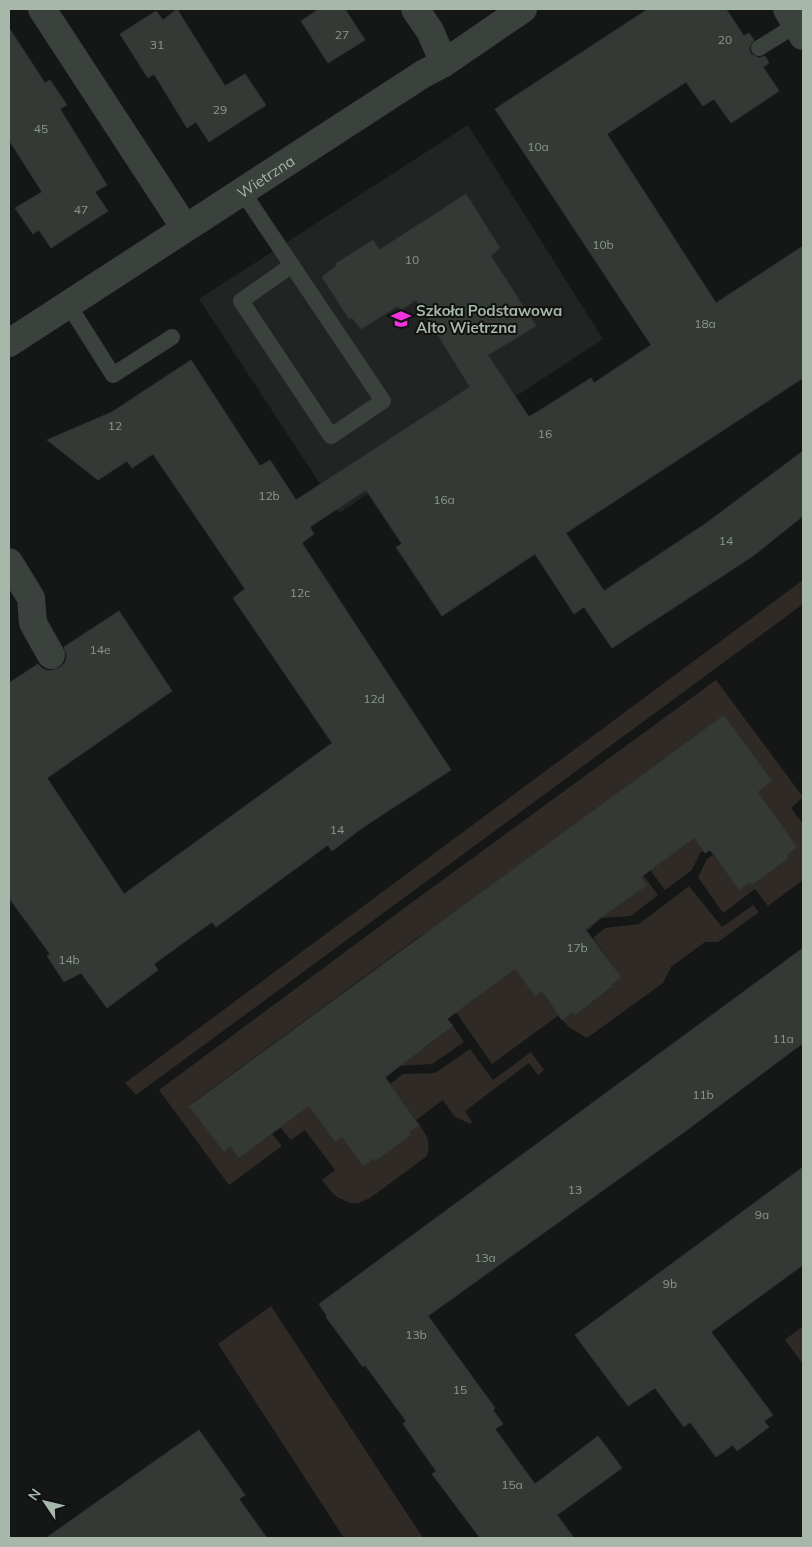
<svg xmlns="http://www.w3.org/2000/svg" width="812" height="1547" font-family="Mulish,sans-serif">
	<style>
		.built { fill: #212422 }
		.green { fill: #2f2a25 }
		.building { fill: #353936; stroke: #2f3331 }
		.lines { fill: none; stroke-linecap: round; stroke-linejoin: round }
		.service { stroke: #3b413d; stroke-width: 16 }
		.minor { stroke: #3b413d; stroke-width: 28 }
		.labels { text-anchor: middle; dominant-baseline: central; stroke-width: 4; stroke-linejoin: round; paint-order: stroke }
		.number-label { font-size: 12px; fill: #8a988c }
		.street-label { font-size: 15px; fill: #a7b7a9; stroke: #101211 }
		.poi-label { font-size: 15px; font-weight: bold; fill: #a7b7a9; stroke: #101211; text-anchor: start }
	</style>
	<rect width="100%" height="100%" fill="#151716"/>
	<path class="built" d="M 468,125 L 603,339 L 339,513 L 199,299 Z"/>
	<path class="green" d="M 803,580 L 803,603 L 799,607 L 136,1095 L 125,1083 Z
		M 716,680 L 803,797 L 791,808 L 803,824 L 803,880 L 768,906 L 755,889 L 723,913 L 698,877 L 707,859 L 713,855 L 739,890 L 750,883 L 752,885 L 789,858 L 787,855 L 797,847 L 758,792 L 772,781 L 724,715 L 467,903 L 535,995 L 542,991 L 559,1015 L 492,1064 L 456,1012 L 473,1000 L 424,933 L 189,1105 L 223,1151 L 230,1146 L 239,1157 L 272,1134 L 282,1146 L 229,1185 L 159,1090 L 407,906 Z
		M 694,838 L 704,851 L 700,853 L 692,870 L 665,890 L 650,870 Z
		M 643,875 L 658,895 L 631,916 L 601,918 L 587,931 L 580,921 L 646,884 L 641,877 Z
		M 689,886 L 722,927 L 753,905 L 759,912 L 718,942 L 705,942 L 671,967 L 663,983 L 587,1038 L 570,1028 L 562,1020 L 573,1012 L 575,1015 L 612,988 L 611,985 L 621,977 L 593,938 L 605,928 L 639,924 Z
		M 453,1026 L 464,1042 L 432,1064 L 400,1066 L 385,1078 L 379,1069 L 426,1047 Z
		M 470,1049 L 493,1080 L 531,1052 L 544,1070 L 538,1075 L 529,1063 L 465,1111 L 472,1122 L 470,1124 L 454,1116 L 443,1100 L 416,1120 L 390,1084 L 403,1074 L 435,1073 Z
		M 309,1106 L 335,1142 L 342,1137 L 363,1165 L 374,1158 L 375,1160 L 419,1124 C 427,1136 431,1142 427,1156 L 370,1198 L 358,1203 L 350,1203 L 335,1196 L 322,1180 L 335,1170 L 305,1130 L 291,1140 L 280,1127 Z
		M 271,1306 L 423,1538 L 344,1538 L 218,1344 Z
		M 803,1326 L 803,1364 L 785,1340 Z"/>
	<path class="building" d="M 177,9 L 225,86 L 245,74 L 266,105 L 209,142 L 196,122 L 187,128 L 154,74 L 148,78 L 120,34 L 156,11 L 163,20 Z
		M 319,9 L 345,9 L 365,40 L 328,63 L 301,21 Z
		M 648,9 L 726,9 L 744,36 L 749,33 L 754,40 L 749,48 L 751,54 L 759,58 L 765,56 L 769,63 L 763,67 L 779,91 L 731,123 L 714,99 L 703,106 L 686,82 L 607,134 L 716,303 L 803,246 L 803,378 L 566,533 L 604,591 L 705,524 L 803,451 L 803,516 L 753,556 L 612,648 L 584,607 L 574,614 L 535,554 L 442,616 L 396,547 L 402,544 L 366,490 L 310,527 L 314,534 L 302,543 L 451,770 L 362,828 L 332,851 L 328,845 L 216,927 L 212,922 L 154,964 L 158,970 L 107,1008 L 81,973 L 64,982 L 47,956 L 50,954 L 9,898 L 9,683 L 38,664 L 43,669 L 50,671 L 59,668 L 65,663 L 67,656 L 64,647 L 119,611 L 172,691 L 47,778 L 124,894 L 332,743 L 233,598 L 245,589 L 153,454 L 132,468 L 127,461 L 98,480 L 47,440 L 112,412 L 191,360 L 260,466 L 270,460 L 296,500 L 470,387 L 416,300 L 401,310 L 398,306 L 361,329 L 352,318 L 349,319 L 322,277 L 337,265 L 335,264 L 373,240 L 379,250 L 466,194 L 500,248 L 491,256 L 536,326 L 488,355 L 529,417 L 591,378 L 594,383 L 651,345 L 495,109 Z
		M 9,28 L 45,83 L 50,80 L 67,105 L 60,109 L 107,185 L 95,192 L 108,211 L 51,248 L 39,230 L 33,234 L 15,208 L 42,192 L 9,140 Z
		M 724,715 L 772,781 L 758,792 L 797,847 L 787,855 L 789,858 L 752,885 L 750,883 L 739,890 L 710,850 L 705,853 L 694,838 L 641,877 L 647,885 L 585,929 L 621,977 L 611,985 L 612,987 L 575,1015 L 573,1012 L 562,1020 L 542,991 L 535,996 L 515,969 L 447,1019 L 453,1026 L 385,1077 L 419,1125 L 409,1132 L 411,1135 L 375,1161 L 374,1158 L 363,1166 L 342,1137 L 335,1142 L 309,1106 L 239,1158 L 230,1146 L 224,1152 L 189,1106 Z
		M 803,948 L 803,1043 L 687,1130 L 428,1316 L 495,1408 L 493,1410 L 503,1424 L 495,1429 L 535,1484 L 598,1436 L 622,1468 L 557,1515 L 574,1538 L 480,1538 L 432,1474 L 436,1471 L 403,1424 L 406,1421 L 365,1365 L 363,1367 L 326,1317 L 327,1316 L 319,1304 Z
		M 803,1167 L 803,1265 L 711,1332 L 773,1415 L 764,1421 L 769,1427 L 737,1451 L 733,1445 L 716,1457 L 690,1422 L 684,1427 L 655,1388 L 628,1406 L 575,1335 Z
		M 199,1430 L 245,1495 L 239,1499 L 267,1538 L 46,1538 Z"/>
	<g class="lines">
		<path class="service" d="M 759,48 L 796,25
			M 242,191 L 383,401 L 331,436 L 241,301 L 292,265
			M 68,304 L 113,375 L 172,337"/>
		<g class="minor">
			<path d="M 42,9 L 185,228"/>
			<path d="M 415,9 L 430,31 L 444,63"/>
			<path d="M 787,9 L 803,36"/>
			<path id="s1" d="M 9,343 L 423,74 L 444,63 L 523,9"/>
			<path d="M 9,562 L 31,598 L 33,623 L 51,655"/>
		</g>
	</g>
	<defs>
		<symbol id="school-bare" viewBox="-9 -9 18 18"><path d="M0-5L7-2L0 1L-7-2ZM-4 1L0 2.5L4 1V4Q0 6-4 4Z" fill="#f331e0" stroke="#101211" stroke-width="2.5" paint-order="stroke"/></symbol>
	</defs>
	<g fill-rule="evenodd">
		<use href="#school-bare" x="387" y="305" width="28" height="28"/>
	</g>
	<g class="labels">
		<g class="number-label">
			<text x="342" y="34">27</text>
			<text x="725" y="39">20</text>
			<text x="157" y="44">31</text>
			<text x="220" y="109">29</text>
			<text x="41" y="128">45</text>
			<text x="538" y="146">10a</text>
			<text x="81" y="209">47</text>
			<text x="603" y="244">10b</text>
			<text x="412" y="259">10</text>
			<text x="705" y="323">18a</text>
			<text x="115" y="425">12</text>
			<text x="545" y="433">16</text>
			<text x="269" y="495">12b</text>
			<text x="444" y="499">16a</text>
			<text x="726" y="540">14</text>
			<text x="300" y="592">12c</text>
			<text x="100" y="649">14e</text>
			<text x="374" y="698">12d</text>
			<text x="337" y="829">14</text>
			<text x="577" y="947">17b</text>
			<text x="69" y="959">14b</text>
			<text x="783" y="1038">11a</text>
			<text x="703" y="1094">11b</text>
			<text x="575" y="1189">13</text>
			<text x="762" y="1214">9a</text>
			<text x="485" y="1257">13a</text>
			<text x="670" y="1283">9b</text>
			<text x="416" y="1334">13b</text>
			<text x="460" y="1389">15</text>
			<text x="512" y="1484">15a</text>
		</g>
		<g class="street-label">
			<text stroke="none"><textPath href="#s1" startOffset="306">Wietrzna</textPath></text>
		</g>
		<g class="poi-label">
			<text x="416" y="310">Szkoła Podstawowa<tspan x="416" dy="17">Alto Wietrzna</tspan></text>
		</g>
	</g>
	<rect width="812" height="1547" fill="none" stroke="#a7b7a9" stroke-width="20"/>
	<g transform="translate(45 1502) rotate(305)" stroke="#101211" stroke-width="4" paint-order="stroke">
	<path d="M0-4L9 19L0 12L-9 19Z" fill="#a7b7a9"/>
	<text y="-8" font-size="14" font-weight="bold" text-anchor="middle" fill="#a7b7a9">N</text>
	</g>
</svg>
